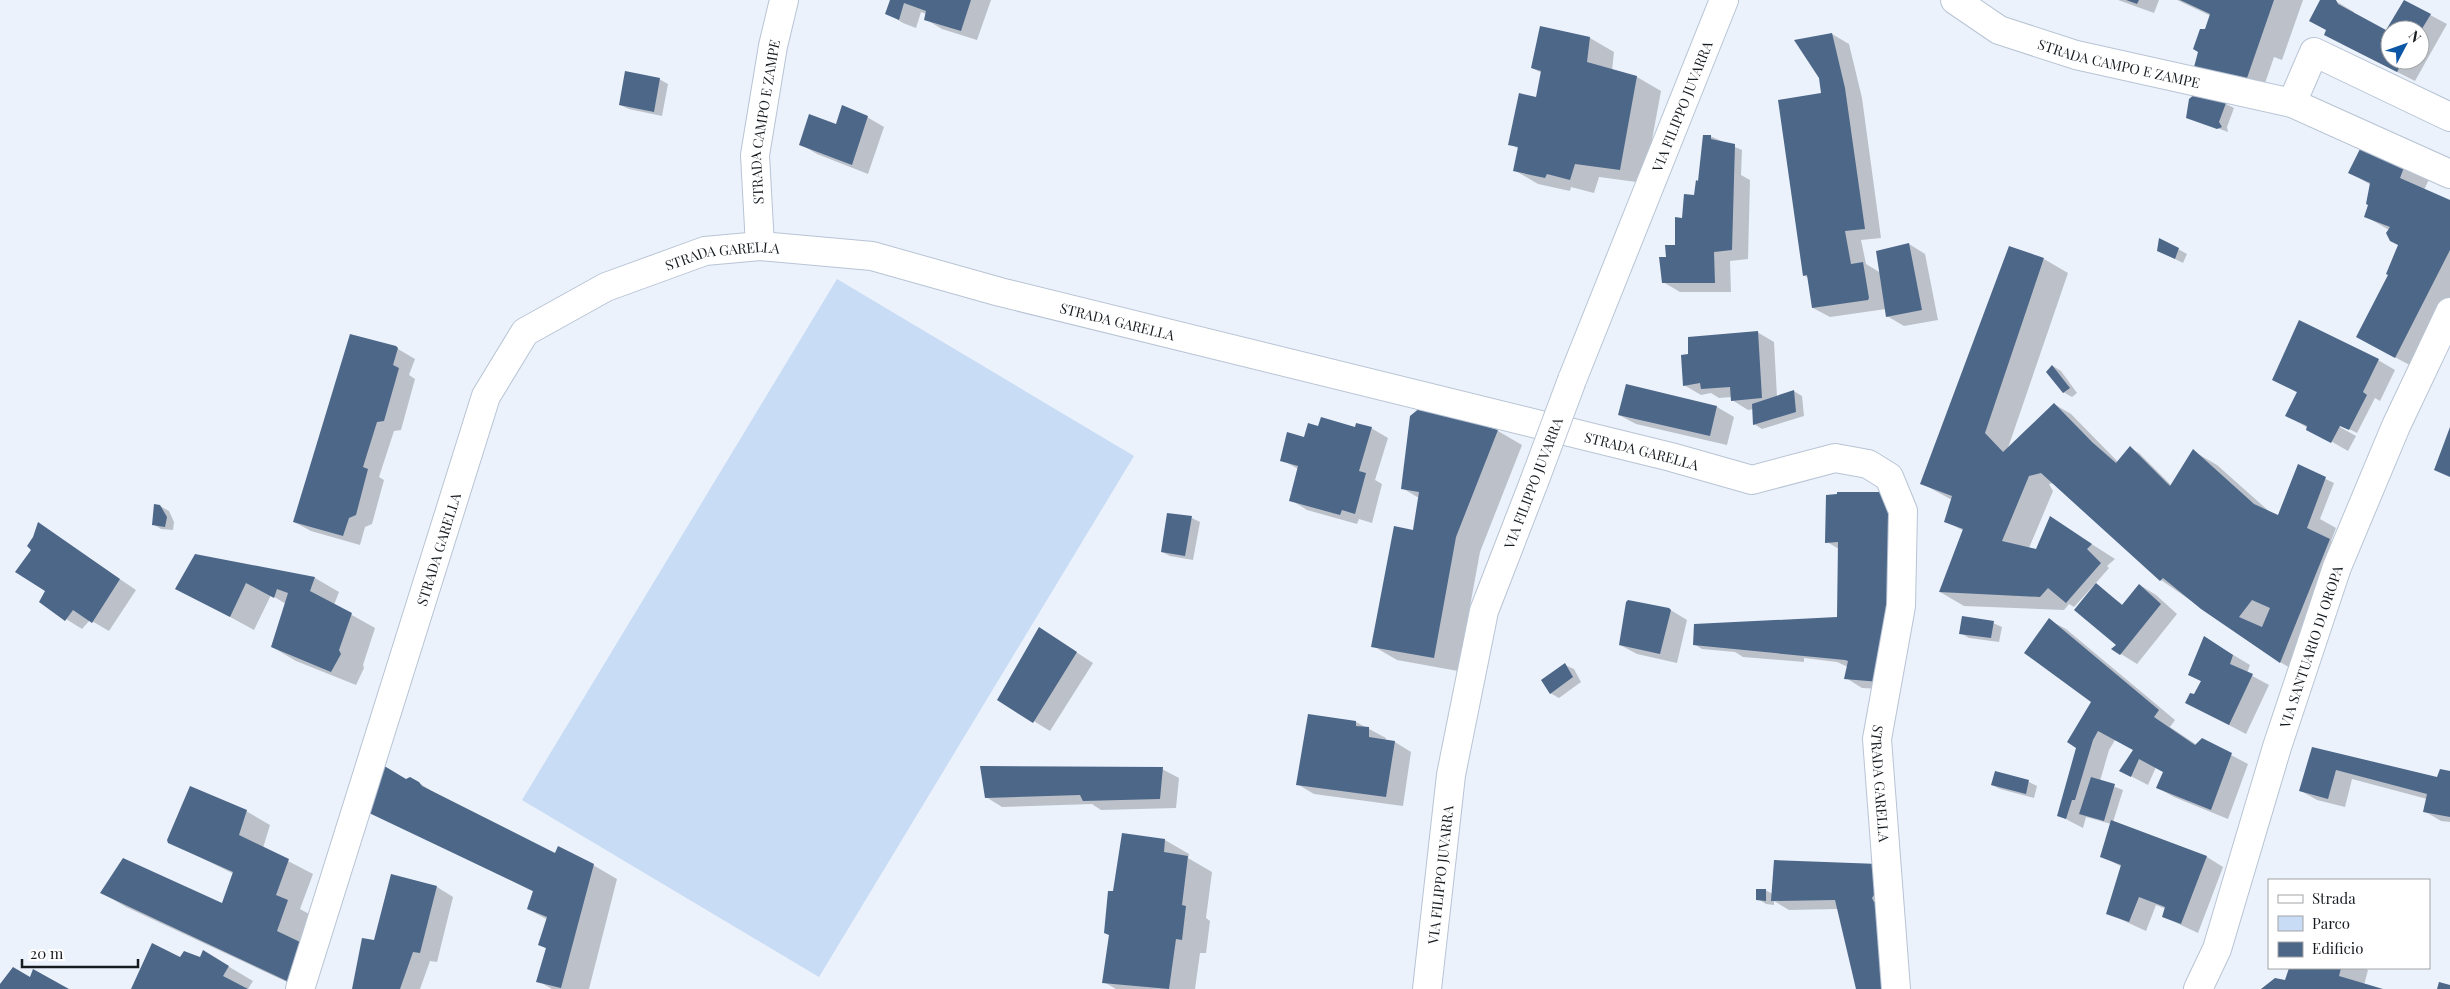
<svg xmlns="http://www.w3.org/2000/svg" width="2450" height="989" font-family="'Playfair Display',serif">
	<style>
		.green { fill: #c8dcf5 }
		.shadow { fill: #0003; fill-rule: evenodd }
		.building { fill: #4d6789; fill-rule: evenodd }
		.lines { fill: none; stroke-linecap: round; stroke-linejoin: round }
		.minor-casing { stroke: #b8c4d4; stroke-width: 30 }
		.secondary-casing { stroke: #b8c4d4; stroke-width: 30 }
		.minor { stroke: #fff; stroke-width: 28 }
		.secondary { stroke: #fff; stroke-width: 28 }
		.secondary-bridge-casing { stroke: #b8c4d4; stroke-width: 30; stroke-linecap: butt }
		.secondary-bridge { stroke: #fff; stroke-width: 28 }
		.labels { text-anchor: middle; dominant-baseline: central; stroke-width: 5; stroke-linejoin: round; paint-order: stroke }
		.street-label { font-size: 14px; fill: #171c21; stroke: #fff }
	</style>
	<rect width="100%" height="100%" fill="#ebf2fc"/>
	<path class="green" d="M 837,279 L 1134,456 L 819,977 L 522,800 Z"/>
	<path class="shadow" d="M 889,0 L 991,0 L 977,40 L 942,29 L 925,19 L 926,14 L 921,12 L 916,28 L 903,23 L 887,13 L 891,1 Z
		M 2118,0 L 2159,0 L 2154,13 Z
		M 2177,0 L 2303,0 L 2282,60 L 2274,57 L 2263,89 L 2213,75 L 2206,30 L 2211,16 Z
		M 2322,0 L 2334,0 L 2354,12 L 2354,15 L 2386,32 L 2404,1 L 2447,24 L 2415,81 L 2342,44 L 2327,30 ZM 2390,30 L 2420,30 L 2420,60 L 2390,60 Z
		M 1541,27 L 1590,38 L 1614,52 L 1612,71 L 1637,77 L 1661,91 L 1644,183 L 1599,177 L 1594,193 L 1571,187 L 1570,191 L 1538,184 L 1514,170 L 1519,149 L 1510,144 L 1537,98 L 1542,73 L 1532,68 Z
		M 1832,34 L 1849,44 L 1862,98 L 1881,238 L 1861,240 L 1866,264 L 1881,273 L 1909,244 L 1925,254 L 1938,320 L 1904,326 L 1887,316 L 1886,309 L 1830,317 L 1813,308 L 1808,278 L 1804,275 L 1822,94 Z
		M 659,79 L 668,84 L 662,116 L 629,109 L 620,105 Z
		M 2226,104 L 2234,108 L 2227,127 L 2228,132 L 2187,117 Z
		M 867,117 L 884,127 L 868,174 L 817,154 L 800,144 L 837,126 Z
		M 1710,136 L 1742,150 L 1741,175 L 1750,180 L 1748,259 L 1730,261 L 1731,292 L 1680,292 L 1663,282 L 1667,258 L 1676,246 L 1683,219 L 1695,196 Z
		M 2362,147 L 2430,177 L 2424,190 L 2450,202 L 2450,311 L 2419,370 L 2357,337 L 2389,275 L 2399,245 L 2389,230 L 2365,216 L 2369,205 L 2371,185 L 2350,173 Z
		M 2160,239 L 2187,254 L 2183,263 L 2167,255 Z
		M 2044,259 L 2068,273 L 2008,448 L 2054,404 L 2071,414 L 2118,462 L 2130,448 L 2139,453 L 2172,486 L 2193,451 L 2217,465 L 2271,513 L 2278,516 L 2298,466 L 2334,483 L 2320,519 L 2336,528 L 2331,541 L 2353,554 L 2304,676 L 2280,662 L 2161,580 L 2054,483 L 2049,484 L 2053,491 L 2029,548 L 2037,550 L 2051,518 L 2115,559 L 2107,566 L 2109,568 L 2095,584 L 2123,605 L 2140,585 L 2156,595 L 2177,614 L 2137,664 L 2113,649 L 2118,644 L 2094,585 L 2074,607 L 2069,604 L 2064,610 L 1964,606 L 1940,592 L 1964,531 L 1945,521 L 1952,500 L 1921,483 Z
		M 1757,332 L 1774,342 L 1777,397 L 1794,391 L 1802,396 L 1804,416 L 1762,429 L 1754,424 L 1754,409 L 1748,410 L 1732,400 L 1732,397 L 1719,398 L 1711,393 L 1701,395 L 1684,385 Z
		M 351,336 L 398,349 L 415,359 L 409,375 L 415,379 L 401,430 L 394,431 L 379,477 L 384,480 L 372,524 L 365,527 L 360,545 L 311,531 L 294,522 Z
		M 2378,360 L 2395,370 L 2380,401 L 2375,398 L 2357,433 L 2339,424 L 2338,426 L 2356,436 L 2348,451 L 2287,416 L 2298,393 L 2273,379 Z
		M 2053,366 L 2061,371 L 2077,393 L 2072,397 L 2063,392 Z
		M 1627,385 L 1717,407 L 1734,417 L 1727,445 L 1636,424 L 1619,415 Z
		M 1422,408 L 1498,431 L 1522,445 L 1480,552 L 1458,671 L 1397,660 L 1373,646 L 1414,531 L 1419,498 L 1402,488 Z
		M 1318,428 L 1371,428 L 1388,438 L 1375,480 L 1382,484 L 1372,523 L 1359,519 L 1357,524 L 1307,510 L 1291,500 L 1298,469 L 1282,460 Z
		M 1828,496 L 1905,503 L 1897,690 L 1862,688 L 1846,678 L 1848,667 L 1837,662 L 1804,658 L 1804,662 L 1743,657 L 1735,652 L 1702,649 L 1694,644 L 1838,618 L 1839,549 L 1827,542 Z
		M 160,506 L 169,511 L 174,522 L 173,530 L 161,529 L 153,524 Z
		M 1192,518 L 1200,522 L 1193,560 L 1170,556 L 1162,552 Z
		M 38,524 L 136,590 L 109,631 L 90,620 L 82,629 L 66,619 L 46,591 L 35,537 Z
		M 195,555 L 315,578 L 339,592 L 334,605 L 375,628 L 363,665 L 364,668 L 356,685 L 296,661 L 272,647 L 286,604 L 271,595 L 254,630 L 210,606 Z
		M 1669,609 L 1687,620 L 1677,663 L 1637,654 L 1620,645 Z
		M 2049,620 L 2066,629 L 2175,720 L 2170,727 L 2197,745 L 2231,755 L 2248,764 L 2228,819 L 2174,797 L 2158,788 L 2165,772 L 2156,767 L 2148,785 L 2121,771 L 2134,750 L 2115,740 L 2109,750 L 2100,781 L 2123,790 L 2113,822 L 2207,857 L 2223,867 L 2198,933 L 2164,917 L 2166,909 L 2156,905 L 2146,931 L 2107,913 L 2122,867 L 2102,856 L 2111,824 L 2086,817 L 2083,828 L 2058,815 L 2092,702 Z
		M 1993,623 L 2002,627 L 1999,642 L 1969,638 L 1960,633 Z
		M 1039,628 L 1093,663 L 1050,731 L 999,700 Z
		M 2205,638 L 2250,665 L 2247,673 L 2269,685 L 2246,734 L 2187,703 L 2195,696 L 2202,682 L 2189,674 Z
		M 1565,665 L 1574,669 L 1581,682 L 1559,698 L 1550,693 Z
		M 1356,722 L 1386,738 L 1385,741 L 1395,742 L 1411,752 L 1403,806 L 1314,794 L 1297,784 Z
		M 2313,748 L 2438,778 L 2450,773 L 2450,822 L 2441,821 L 2424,811 L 2427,799 L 2352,779 L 2345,807 L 2317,800 L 2301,791 Z
		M 1162,769 L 1179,778 L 1176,808 L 1101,810 L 1092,804 L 1002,807 L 986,797 Z
		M 1996,773 L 2029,782 L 2037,786 L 2034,798 L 2000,789 L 1992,785 Z
		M 406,780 L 419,783 L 438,795 L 556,855 L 593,865 L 617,879 L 589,989 L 552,989 L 538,981 L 547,949 L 540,945 L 548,920 L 528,909 L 534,892 L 368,811 Z
		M 246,811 L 270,825 L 263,848 L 313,874 L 300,909 L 311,915 L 324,957 L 315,989 L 302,989 L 126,907 L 102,893 L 222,905 L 234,874 L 169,842 Z
		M 1165,840 L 1189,854 L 1188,858 L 1212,872 L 1206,918 L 1210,921 L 1206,953 L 1200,953 L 1195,989 L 1116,989 L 1104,982 L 1114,893 Z
		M 1879,866 L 1905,989 L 1857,989 L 1838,909 L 1789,910 L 1774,901 L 1774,905 L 1766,904 L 1758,899 L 1765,890 L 1773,894 Z
		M 437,887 L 453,897 L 437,962 L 430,961 L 420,989 L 353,989 L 375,942 Z
		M 204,952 L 253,981 L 248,989 L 132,989 L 180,959 L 201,959 Z
		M 2290,968 L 2363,968 L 2368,970 L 2364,985 L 2380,989 L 2263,989 L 2286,981 Z"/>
	<path class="building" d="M 890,0 L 971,0 L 961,31 L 924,20 L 926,11 L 904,3 L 899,20 L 885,14 Z
		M 2126,0 L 2139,0 L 2137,4 Z
		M 2180,0 L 2274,0 L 2246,81 L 2194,67 L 2198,52 L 2193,49 L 2200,29 L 2205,29 L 2210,14 Z
		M 2320,0 L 2336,0 L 2338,4 L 2386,30 L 2404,0 L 2431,14 L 2420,32 L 2420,30 L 2390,30 L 2390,60 L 2404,60 L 2397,72 L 2324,35 L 2326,30 L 2309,21 Z
		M 1540,26 L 1590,37 L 1587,62 L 1637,76 L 1620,170 L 1575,164 L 1570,180 L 1547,174 L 1545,178 L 1513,171 L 1518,147 L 1508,145 L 1519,93 L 1536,97 L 1541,71 L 1531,68 Z
		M 1832,33 L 1845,88 L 1865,229 L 1845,231 L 1851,264 L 1863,262 L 1869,298 L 1868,300 L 1812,308 L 1807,275 L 1803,276 L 1778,100 L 1821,93 L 1819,78 L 1794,40 Z
		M 625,71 L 660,78 L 654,112 L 619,105 Z
		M 2196,93 L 2226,103 L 2219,122 L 2222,127 L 2217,129 L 2186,118 L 2189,99 Z
		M 842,105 L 868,116 L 852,165 L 799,145 L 809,114 L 836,124 Z
		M 1703,135 L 1711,135 L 1711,139 L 1735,144 L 1732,250 L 1714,252 L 1715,283 L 1662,283 L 1659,257 L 1666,257 L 1665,245 L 1675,245 L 1675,217 L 1682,218 L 1684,194 L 1694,195 L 1696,180 L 1698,181 Z
		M 2362,145 L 2406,162 L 2400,178 L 2450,200 L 2450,250 L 2395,358 L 2356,337 L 2388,275 L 2386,274 L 2398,245 L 2390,241 L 2386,233 L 2390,227 L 2364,217 L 2368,205 L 2366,204 L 2370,183 L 2348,173 Z
		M 2159,238 L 2179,248 L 2175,259 L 2157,251 Z
		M 1909,243 L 1922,310 L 1886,317 L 1876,251 Z
		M 2009,246 L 2044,258 L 1985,433 L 2003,452 L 2054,403 L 2092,442 L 2116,463 L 2130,446 L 2170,486 L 2193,449 L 2254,504 L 2278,515 L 2298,464 L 2326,477 L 2307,528 L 2330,539 L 2280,663 L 2201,609 L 2163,578 L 2160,581 L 2041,473 L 2029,476 L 2002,541 L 2036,549 L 2050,516 L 2092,544 L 2087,549 L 2101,563 L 2066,603 L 2048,588 L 2040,597 L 1939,592 L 1963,529 L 1944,522 L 1952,496 L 1920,484 ZM 2252,600 L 2270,608 L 2262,627 L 2239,617 Z
		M 2299,320 L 2379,359 L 2363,392 L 2367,395 L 2349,430 L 2340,426 L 2331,443 L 2306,430 L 2307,426 L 2285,416 L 2297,392 L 2272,380 Z
		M 1758,331 L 1762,398 L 1731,401 L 1730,387 L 1701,389 L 1700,383 L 1683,386 L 1681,355 L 1688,354 L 1688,337 Z
		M 350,334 L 396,346 L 398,348 L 393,365 L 399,368 L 384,421 L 377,422 L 363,467 L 368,469 L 356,515 L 349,518 L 343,536 L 293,522 Z
		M 2052,365 L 2070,388 L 2063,393 L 2046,372 Z
		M 1626,384 L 1717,406 L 1710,436 L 1618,415 Z
		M 1794,390 L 1796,412 L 1753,425 L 1752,404 Z
		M 1421,407 L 1498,430 L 1456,537 L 1434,658 L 1371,647 L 1394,526 L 1413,530 L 1419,492 L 1401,489 L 1410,416 Z
		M 1321,417 L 1355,427 L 1356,423 L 1372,427 L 1359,471 L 1366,473 L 1355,514 L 1342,510 L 1340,515 L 1289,501 L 1298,466 L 1280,461 L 1287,432 L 1304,437 L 1308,423 L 1318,426 Z
		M 2450,427 L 2450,477 L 2434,470 Z
		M 1837,492 L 1888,492 L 1889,601 L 1880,682 L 1844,679 L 1848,661 L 1845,660 L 1693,645 L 1694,624 L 1837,617 L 1838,542 L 1825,543 L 1826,495 L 1837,494 Z
		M 154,504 L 160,505 L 167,517 L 165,527 L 152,525 Z
		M 1167,513 L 1192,516 L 1185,556 L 1161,552 Z
		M 38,522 L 120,579 L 92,623 L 73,610 L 65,621 L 39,602 L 45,591 L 15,572 L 31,550 L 27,546 L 33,537 Z
		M 195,554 L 315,577 L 310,591 L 352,613 L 339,650 L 341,654 L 331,672 L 271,647 L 288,593 L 277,589 L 274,598 L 246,583 L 230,617 L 175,589 Z
		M 2096,583 L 2122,605 L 2139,584 L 2161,604 L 2120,655 L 2111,649 L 2116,645 L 2074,610 Z
		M 1628,600 L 1669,608 L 1671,610 L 1660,654 L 1619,645 L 1626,602 Z
		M 1962,616 L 1994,621 L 1991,638 L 1959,634 Z
		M 2049,618 L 2159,710 L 2154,717 L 2195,745 L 2202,738 L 2232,753 L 2211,810 L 2156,788 L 2163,772 L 2139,759 L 2131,777 L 2119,771 L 2133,750 L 2098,731 L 2093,740 L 2075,800 L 2072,800 L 2066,819 L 2057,816 L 2076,748 L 2067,742 L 2091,702 L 2024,653 Z
		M 1039,627 L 1077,652 L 1033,723 L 997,700 Z
		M 2204,636 L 2233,655 L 2230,664 L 2253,674 L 2229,725 L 2185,703 L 2190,693 L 2194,694 L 2201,681 L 2188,675 Z
		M 1565,663 L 1573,677 L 1550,694 L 1541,680 Z
		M 1308,714 L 1356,721 L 1356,726 L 1369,727 L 1369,737 L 1395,741 L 1386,797 L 1296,785 Z
		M 2312,747 L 2437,777 L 2440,769 L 2450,771 L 2450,817 L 2423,812 L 2427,794 L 2336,770 L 2328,799 L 2299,791 Z
		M 381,764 L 406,779 L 410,777 L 419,782 L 422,786 L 555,853 L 558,846 L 594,864 L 561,988 L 536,982 L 546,948 L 538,945 L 547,917 L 527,909 L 533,891 L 367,812 Z
		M 980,766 L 1163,767 L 1160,799 L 1083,801 L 1080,795 L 985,798 Z
		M 1995,771 L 2029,780 L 2026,794 L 1991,785 Z
		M 2091,777 L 2115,784 L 2104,821 L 2079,814 Z
		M 190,786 L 247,810 L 239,835 L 289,859 L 276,895 L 288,900 L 277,931 L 300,942 L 289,982 L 100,893 L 123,858 L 222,903 L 233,872 L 168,843 L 167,840 Z
		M 2111,820 L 2207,856 L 2181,924 L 2162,917 L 2165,907 L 2139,897 L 2129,922 L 2106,914 L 2121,865 L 2100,857 Z
		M 1122,833 L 1165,839 L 1164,852 L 1188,856 L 1182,905 L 1186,906 L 1182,940 L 1176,939 L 1169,989 L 1102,983 L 1109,935 L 1104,933 L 1108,891 L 1113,891 Z
		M 1774,860 L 1879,864 L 1883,881 L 1872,898 L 1874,902 L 1880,902 L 1889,989 L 1856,989 L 1835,900 L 1771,901 Z
		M 391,874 L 437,886 L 420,953 L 413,952 L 400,989 L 352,989 L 362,938 L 374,940 Z
		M 1756,889 L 1766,889 L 1766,901 L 1756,900 Z
		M 152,943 L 180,957 L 184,951 L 200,957 L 203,950 L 229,966 L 223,976 L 248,989 L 131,989 Z
		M 13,967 L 30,977 L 33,969 L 69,989 L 0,989 L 0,984 Z
		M 2289,968 L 2341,968 L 2339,976 L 2383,989 L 2261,989 L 2275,978 L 2285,980 Z
		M 2439,982 L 2450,985 L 2450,989 L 2437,989 Z"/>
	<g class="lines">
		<defs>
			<g id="minor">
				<path id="s1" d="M 1955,0 L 1999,30 L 2076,55 L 2292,103"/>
				<path d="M 2450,117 L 2314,52 L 2292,103 L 2450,174"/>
				<path id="s2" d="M 760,246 L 755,155 L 773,46 L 784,0"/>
				<path id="s3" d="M 300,989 L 486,396 L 525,332 L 606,287 L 705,251 L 760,246 L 872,256 L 1000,292 L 1671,457 L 1752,480 L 1835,458 L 1868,464 L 1889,477 L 1903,511 L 1901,606 L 1877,739 L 1896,989"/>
				<path id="s4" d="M 2198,989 L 2217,949 L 2277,747 L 2337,567 L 2396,426 L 2450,312"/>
			</g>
			<g id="secondary">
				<path id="s5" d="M 1572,380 L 1724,0"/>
				<path id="s6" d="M 1427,989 L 1451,775 L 1484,611 L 1534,482"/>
			</g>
		</defs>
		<use href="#minor" class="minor-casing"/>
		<use href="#secondary" class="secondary-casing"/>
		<use href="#minor" class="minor"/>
		<use href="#secondary" class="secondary"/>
		<defs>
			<path id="secondary-bridge" d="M 1534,482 L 1572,380"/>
		</defs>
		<use href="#secondary-bridge" class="secondary-bridge-casing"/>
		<use href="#secondary-bridge" class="secondary-bridge"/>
	</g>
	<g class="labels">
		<g class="street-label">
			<text stroke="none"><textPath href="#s1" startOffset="178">STRADA CAMPO E ZAMPE</textPath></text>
			<text stroke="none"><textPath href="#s5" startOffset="295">VIA FILIPPO JUVARRA</textPath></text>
			<text stroke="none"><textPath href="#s2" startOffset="125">STRADA CAMPO E ZAMPE</textPath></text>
			<text stroke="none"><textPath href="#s3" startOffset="911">STRADA GARELLA</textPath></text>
			<text stroke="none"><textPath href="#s3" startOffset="1316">STRADA GARELLA</textPath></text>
			<text stroke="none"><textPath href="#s3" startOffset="1856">STRADA GARELLA</textPath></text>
			<text transform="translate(1533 483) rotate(-69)">VIA FILIPPO JUVARRA</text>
			<text stroke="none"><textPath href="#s3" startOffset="461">STRADA GARELLA</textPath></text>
			<text stroke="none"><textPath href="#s4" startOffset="361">VIA SANTUARIO DI OROPA</textPath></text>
			<text stroke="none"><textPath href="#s3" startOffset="2426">STRADA GARELLA</textPath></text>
			<text stroke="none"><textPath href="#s6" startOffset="115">VIA FILIPPO JUVARRA</textPath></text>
		</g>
	</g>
	<rect x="2268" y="879" width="162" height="90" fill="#ffffff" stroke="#a2a4a6"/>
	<rect x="2278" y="895" width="25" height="8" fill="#ffffff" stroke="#a2a4a6"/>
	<text x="2312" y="904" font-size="15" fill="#171c21">Strada</text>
	<rect x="2278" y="916" width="25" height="15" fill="#c8dcf5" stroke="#a2a4a6"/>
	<text x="2312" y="929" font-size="15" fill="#171c21">Parco</text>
	<rect x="2278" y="942" width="25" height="15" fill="#4d6789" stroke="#a2a4a6"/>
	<text x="2312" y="954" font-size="15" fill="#171c21">Edificio</text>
	<g transform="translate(2405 45) rotate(49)"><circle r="24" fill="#ffffff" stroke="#a2a4a6"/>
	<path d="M0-4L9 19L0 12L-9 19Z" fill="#0b56a5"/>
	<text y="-8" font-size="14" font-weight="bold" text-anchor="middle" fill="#171c21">N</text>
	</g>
	<path d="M22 959v8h116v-8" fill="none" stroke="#171c21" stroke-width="2.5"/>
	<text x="30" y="959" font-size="15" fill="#171c21" stroke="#ffffff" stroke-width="4" paint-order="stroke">20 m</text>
</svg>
